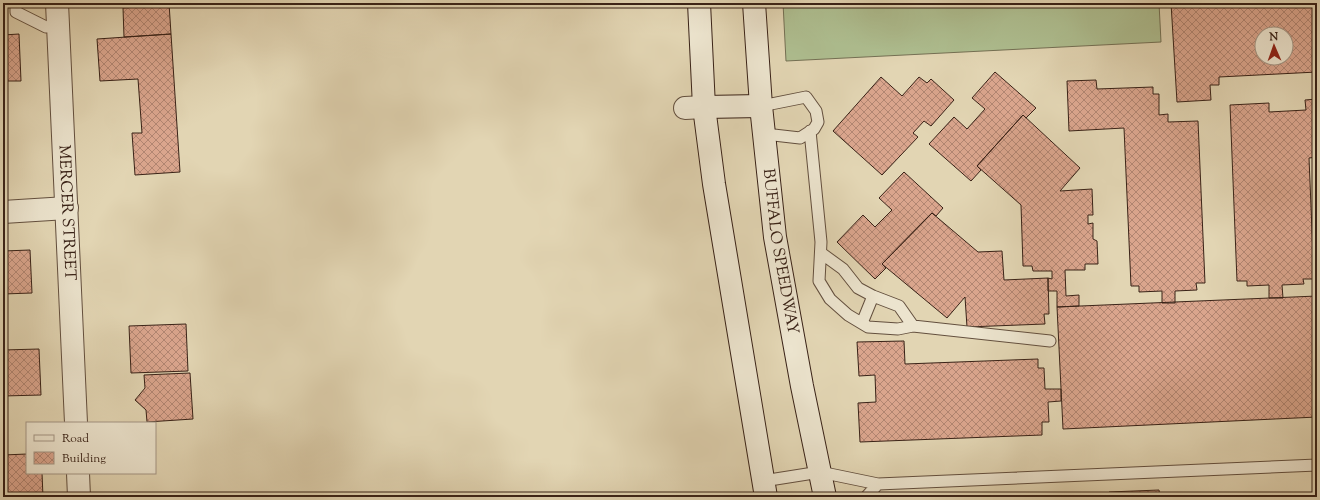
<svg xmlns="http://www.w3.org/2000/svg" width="1320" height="500" font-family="'Sorts Mill Goudy',serif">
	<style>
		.pitch { fill: #aebe90; stroke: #747054 }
		.building { fill: url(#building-cross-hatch); stroke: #392217; fill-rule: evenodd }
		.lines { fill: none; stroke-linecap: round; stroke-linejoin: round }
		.lane-casing { stroke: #634f3e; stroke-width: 13 }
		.street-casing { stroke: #634f3e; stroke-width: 24 }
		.secondary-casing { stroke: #392217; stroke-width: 24 }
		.lane { stroke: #ece4ce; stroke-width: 11 }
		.street { stroke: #ece4ce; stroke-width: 22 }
		.secondary { stroke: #ece4ce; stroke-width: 22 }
		.labels { text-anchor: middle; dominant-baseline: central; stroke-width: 3; stroke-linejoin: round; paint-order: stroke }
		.street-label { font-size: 16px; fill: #392217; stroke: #ece4ce }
	</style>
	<defs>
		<pattern id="building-cross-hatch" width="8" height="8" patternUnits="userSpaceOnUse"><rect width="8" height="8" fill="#daa58d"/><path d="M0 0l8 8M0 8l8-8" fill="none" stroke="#b28672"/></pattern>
	</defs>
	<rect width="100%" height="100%" fill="#e2d5b3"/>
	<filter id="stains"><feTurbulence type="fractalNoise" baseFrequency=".005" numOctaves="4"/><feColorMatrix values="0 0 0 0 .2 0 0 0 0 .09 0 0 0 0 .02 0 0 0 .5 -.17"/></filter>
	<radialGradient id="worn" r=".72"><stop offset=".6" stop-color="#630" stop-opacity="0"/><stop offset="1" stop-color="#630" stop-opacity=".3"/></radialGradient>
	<path class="pitch" d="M 783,3 L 1159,3 L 1161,42 L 786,61 Z"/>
	<path class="building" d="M 140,3 L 169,3 L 171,34 L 124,37 L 123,8 L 140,7 Z
		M 1171,3 L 1207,3 L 1207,5 L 1240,3 L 1317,3 L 1317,72 L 1219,77 L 1219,85 L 1210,85 L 1211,100 L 1177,102 ZM 1262,34 L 1286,34 L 1286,58 L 1262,58 Z
		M 19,34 L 21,81 L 3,81 L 3,35 Z
		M 171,34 L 180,172 L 135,175 L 132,133 L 142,133 L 138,79 L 100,81 L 97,39 Z
		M 995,72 L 1036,108 L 1026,118 L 1023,115 L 977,166 L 981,170 L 971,181 L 929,144 L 954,117 L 967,129 L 985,109 L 972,98 Z
		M 881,77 L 902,96 L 919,77 L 927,83 L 931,79 L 954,100 L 931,126 L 924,121 L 913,133 L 918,137 L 882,175 L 833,131 Z
		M 1096,80 L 1097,89 L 1153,87 L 1153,94 L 1159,94 L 1159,115 L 1168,114 L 1168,122 L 1198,121 L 1205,283 L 1196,283 L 1197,290 L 1175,291 L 1175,303 L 1162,303 L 1162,291 L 1139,292 L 1139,286 L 1131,286 L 1124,128 L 1069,131 L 1067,81 Z
		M 1317,99 L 1317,157 L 1309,158 L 1314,279 L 1303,279 L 1304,284 L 1282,285 L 1283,298 L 1269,298 L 1269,285 L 1247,286 L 1247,281 L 1237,281 L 1230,105 L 1269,103 L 1269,112 L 1306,110 L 1305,100 Z
		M 1023,115 L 1080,168 L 1060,191 L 1092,189 L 1093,215 L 1088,215 L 1088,224 L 1093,223 L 1093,239 L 1097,241 L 1098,264 L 1085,264 L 1085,270 L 1065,270 L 1066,296 L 1079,295 L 1079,306 L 1057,307 L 1057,291 L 1048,291 L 1048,278 L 1052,279 L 1052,271 L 1033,271 L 1032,266 L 1023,266 L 1021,205 L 977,166 Z
		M 904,172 L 943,208 L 936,216 L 932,213 L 882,264 L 886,268 L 875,279 L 837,242 L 863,215 L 875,227 L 892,210 L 879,198 Z
		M 932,213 L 978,252 L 1002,251 L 1004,280 L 1048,278 L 1049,314 L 1044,314 L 1045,324 L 967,327 L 965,297 L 947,318 L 882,264 Z
		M 30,250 L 32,293 L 3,294 L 3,251 Z
		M 1317,296 L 1317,417 L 1063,429 L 1057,307 Z
		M 186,324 L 188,371 L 131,373 L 129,326 Z
		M 904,341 L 905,364 L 1038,359 L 1038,368 L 1044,368 L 1045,389 L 1061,389 L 1061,401 L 1048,402 L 1049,422 L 1042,422 L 1042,435 L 860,442 L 858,403 L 876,402 L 875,375 L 859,376 L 857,342 Z
		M 39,349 L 41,395 L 3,396 L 3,350 Z
		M 190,373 L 193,419 L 147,422 L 146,410 L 135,400 L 145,388 L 144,375 Z
		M 27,454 L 27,473 L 42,473 L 43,497 L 3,497 L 3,455 Z
		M 1159,490 L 1160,497 L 1109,497 L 1109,492 Z"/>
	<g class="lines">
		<defs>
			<path id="lane" d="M 16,3 L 16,12 L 46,27 L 58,25
				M 761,106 L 806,97 L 816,111 L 818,122 L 814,129 L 800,138 L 765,134
				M 810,131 L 821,242 L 819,281 L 830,299 L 848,315 L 868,327 L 898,329 L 913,326 L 899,306 L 873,296 L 858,288 L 843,269 L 821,253
				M 862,323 L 873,296
				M 913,326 L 1050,341
				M 763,481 L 820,472 L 878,484 L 1317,465
				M 866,497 L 878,484"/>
			<g id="street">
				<path id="s1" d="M 57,3 L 76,423"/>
				<path d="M 685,108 L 704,107"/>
				<path d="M 3,212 L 67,208"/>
				<path d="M 78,473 L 79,497"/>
			</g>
			<g id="secondary">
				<path d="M 699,3 L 704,107 L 714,184 L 766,497"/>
				<path id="s2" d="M 754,3 L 761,106 L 775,237 L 802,386 L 825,497"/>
				<path d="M 704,107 L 761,106"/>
			</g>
		</defs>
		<use href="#lane" class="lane-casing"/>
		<use href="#street" class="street-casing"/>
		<use href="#secondary" class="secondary-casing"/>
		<use href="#lane" class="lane"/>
		<use href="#street" class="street"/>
		<use href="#secondary" class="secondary"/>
	</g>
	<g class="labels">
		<g class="street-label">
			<text stroke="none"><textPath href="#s1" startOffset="210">MERCER STREET</textPath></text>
			<text stroke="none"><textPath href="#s2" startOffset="250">BUFFALO SPEEDWAY</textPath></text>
		</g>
	</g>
	<rect width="1320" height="500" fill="none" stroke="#e2d5b3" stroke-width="16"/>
	<rect x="4" y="4" width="1312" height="492" fill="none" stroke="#392217" stroke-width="2"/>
	<rect x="8" y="8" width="1304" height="484" fill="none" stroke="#392217"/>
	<rect x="26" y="422" width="130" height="52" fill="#ece4ce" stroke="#a49685"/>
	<rect x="34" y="435" width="20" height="6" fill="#ece4ce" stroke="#a49685"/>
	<text x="62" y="442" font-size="12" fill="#392217">Road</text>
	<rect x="34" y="452" width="20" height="12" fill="url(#building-cross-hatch)" stroke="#a49685"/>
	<text x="62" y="462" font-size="12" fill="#392217">Building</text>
	<g transform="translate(1274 46) rotate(358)"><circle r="19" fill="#ece4ce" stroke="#a49685"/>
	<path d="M0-3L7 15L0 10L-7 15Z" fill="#8f2418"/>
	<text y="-6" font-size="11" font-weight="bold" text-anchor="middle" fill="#392217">N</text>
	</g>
	<rect width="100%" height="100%" filter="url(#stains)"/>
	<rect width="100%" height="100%" fill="url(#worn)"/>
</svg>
